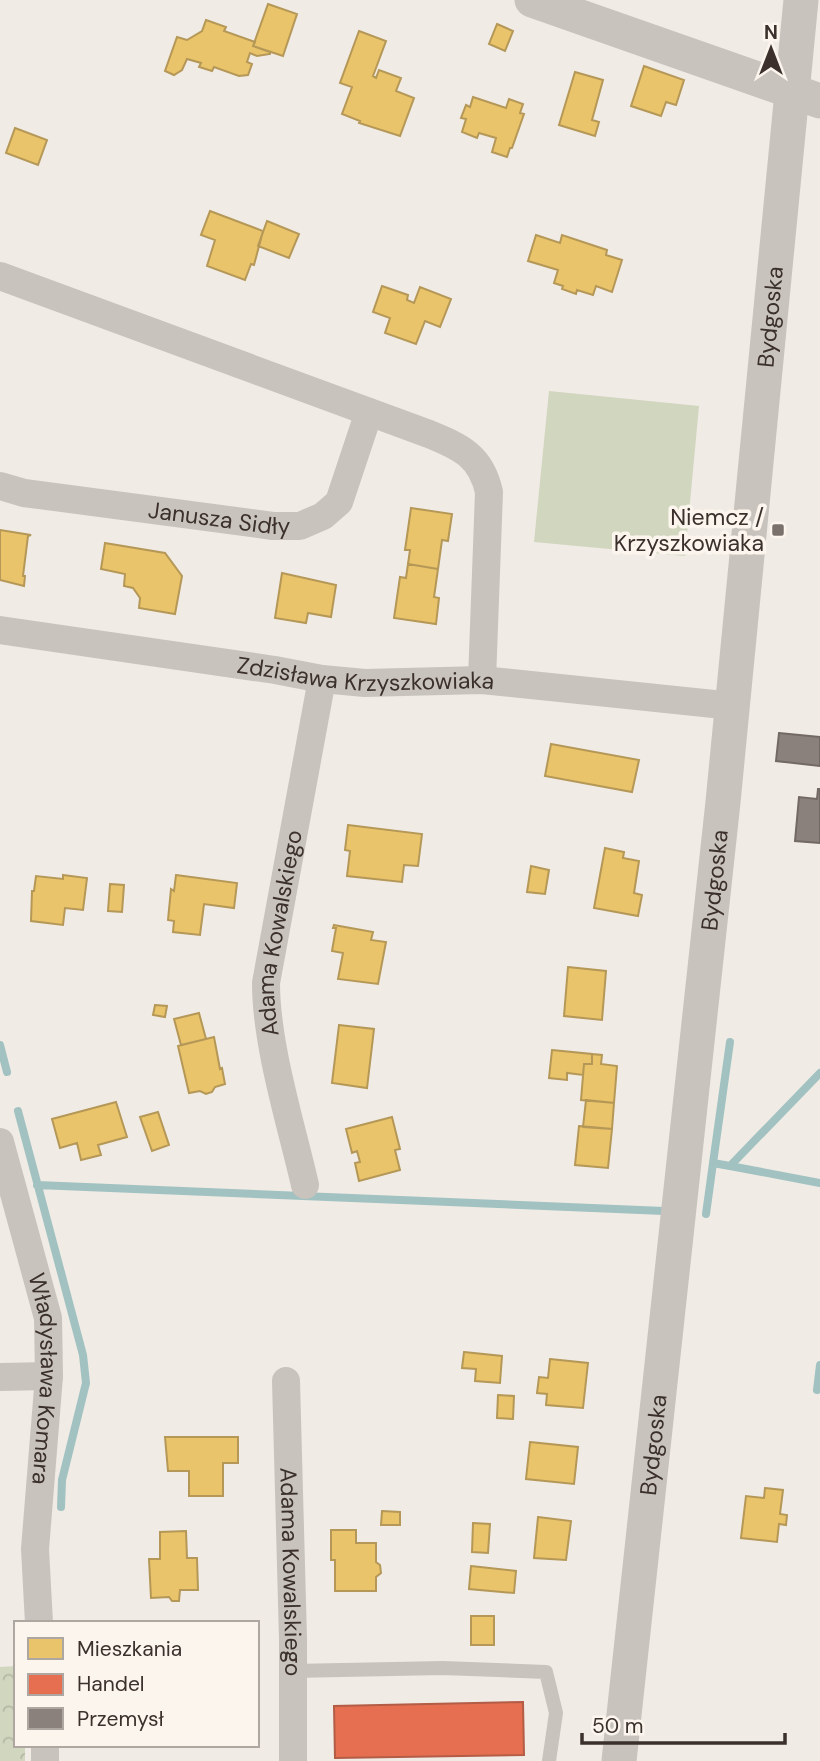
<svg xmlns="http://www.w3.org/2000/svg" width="820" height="1761" font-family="'DM Sans',sans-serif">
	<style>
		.park { fill: url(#park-crowns) }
		.pitch { fill: #d1d6bf }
		.homes { fill: #e9c46a; stroke: #b59857; stroke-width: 2 }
		.shops { fill: #e76f51; stroke: #b35c46; stroke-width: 2 }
		.industry { fill: #8a817c; stroke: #726964; stroke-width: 2 }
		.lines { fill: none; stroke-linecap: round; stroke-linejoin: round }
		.stream { stroke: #a1c2c1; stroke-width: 8 }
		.service { stroke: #c9c3be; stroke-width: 14 }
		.minor { stroke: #c9c3be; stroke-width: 28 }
		.tertiary { stroke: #c9c3be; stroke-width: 35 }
		.poi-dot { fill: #7a716c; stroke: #fbf5ee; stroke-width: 2.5 }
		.labels { text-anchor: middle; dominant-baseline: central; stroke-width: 7; stroke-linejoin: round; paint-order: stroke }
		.street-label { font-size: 23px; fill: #3b302b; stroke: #fbf5ee }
		.poi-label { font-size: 23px; fill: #3b302b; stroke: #fbf5ee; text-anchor: end }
	</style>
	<defs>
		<pattern id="park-crowns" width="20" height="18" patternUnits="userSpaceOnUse" patternTransform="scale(1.75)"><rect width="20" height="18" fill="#d1d6bf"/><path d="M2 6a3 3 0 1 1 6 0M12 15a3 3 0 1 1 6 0" fill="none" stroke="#b4b8a4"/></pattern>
	</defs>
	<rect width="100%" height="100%" fill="#f0ebe5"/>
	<path class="park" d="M 16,1666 L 16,1745 L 25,1745 L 25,1761 L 0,1761 L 0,1667 Z"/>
	<path class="pitch" d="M 549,391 L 699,406 L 685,556 L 534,542 Z"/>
	<path class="homes" d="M 268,4 L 297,14 L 283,56 L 253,46 Z
		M 206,20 L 226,27 L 224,31 L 255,42 L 253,46 L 270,52 L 270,54 L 257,56 L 250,53 L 247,62 L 252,64 L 248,75 L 239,76 L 214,67 L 212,71 L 199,67 L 201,63 L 187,59 L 182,70 L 174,75 L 165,71 L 177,37 L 187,40 L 202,31 Z
		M 497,24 L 513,31 L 505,51 L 489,44 Z
		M 359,31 L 386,41 L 373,76 L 376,78 L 379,70 L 401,78 L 396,91 L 414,98 L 400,136 L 359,123 L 360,121 L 342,114 L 352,87 L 340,83 Z
		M 644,66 L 684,80 L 676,105 L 666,102 L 661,116 L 631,106 Z
		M 575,72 L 603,80 L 592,120 L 599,122 L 595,136 L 559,125 Z
		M 473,97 L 506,108 L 509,99 L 523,104 L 520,113 L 524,114 L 512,148 L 510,148 L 507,157 L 492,152 L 496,138 L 479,133 L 477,138 L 462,132 L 466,119 L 461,118 L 466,105 L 470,107 Z
		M 15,128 L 47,140 L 38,165 L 6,153 Z
		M 210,211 L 263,231 L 254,265 L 251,264 L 245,280 L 207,266 L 215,240 L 201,235 Z
		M 267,221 L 299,234 L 289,258 L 258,246 Z
		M 536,235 L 560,243 L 562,235 L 607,250 L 606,255 L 622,260 L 612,292 L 596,286 L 593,295 L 577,290 L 576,294 L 562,289 L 563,286 L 554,283 L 558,270 L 528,261 Z
		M 382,286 L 408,295 L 407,300 L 414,303 L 420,287 L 451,299 L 440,327 L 425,321 L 416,344 L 385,333 L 390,318 L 373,312 Z
		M 411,508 L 452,514 L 448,541 L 442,540 L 438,569 L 408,564 L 410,550 L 405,550 Z
		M 0,530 L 31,535 L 28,536 L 23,576 L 25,576 L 24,586 L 0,580 Z
		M 105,543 L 165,553 L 182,576 L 175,614 L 139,608 L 140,598 L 133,588 L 124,586 L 125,574 L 101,569 Z
		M 408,564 L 438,569 L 434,597 L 439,598 L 436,624 L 394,618 L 400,577 L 406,578 Z
		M 282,573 L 336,585 L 331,617 L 308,613 L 306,623 L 275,618 Z
		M 551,744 L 639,760 L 632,792 L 545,776 Z
		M 348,825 L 422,834 L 418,866 L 404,865 L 402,882 L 347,876 L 350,851 L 345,850 Z
		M 605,848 L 624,852 L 623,858 L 639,861 L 634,893 L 642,895 L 638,916 L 594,908 Z
		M 531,866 L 549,870 L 545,894 L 527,892 Z
		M 63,875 L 87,878 L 83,910 L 65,908 L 63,925 L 31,921 L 32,891 L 34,891 L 36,876 L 63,879 Z
		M 176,875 L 237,883 L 234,908 L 204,904 L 200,935 L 173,932 L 174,921 L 168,920 L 171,889 L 174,891 Z
		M 110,884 L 124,885 L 122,912 L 108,911 Z
		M 334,925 L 373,932 L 371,940 L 386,942 L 378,984 L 338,979 L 343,953 L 332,951 L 336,928 L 333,928 Z
		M 568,967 L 606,971 L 602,1020 L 564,1016 Z
		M 155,1005 L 167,1006 L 165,1017 L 153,1015 Z
		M 199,1013 L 206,1039 L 181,1045 L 174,1019 Z
		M 339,1025 L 374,1029 L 367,1088 L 332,1083 Z
		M 214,1037 L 220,1069 L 222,1068 L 225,1084 L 215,1087 L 212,1092 L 206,1094 L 200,1091 L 189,1093 L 178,1046 Z
		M 552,1050 L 592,1054 L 592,1064 L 584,1064 L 583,1075 L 567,1073 L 567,1080 L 549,1078 Z
		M 592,1054 L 602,1055 L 601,1064 L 617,1066 L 614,1103 L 581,1100 L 584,1064 L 592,1064 Z
		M 586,1100 L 614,1103 L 612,1129 L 583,1127 Z
		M 116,1102 L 127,1137 L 98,1145 L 101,1155 L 81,1160 L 77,1143 L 60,1148 L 52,1119 Z
		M 158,1112 L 169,1145 L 152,1151 L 140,1117 Z
		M 392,1117 L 400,1149 L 395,1150 L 400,1170 L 359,1181 L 355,1163 L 360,1162 L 357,1151 L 352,1153 L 346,1129 Z
		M 579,1126 L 612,1129 L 608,1168 L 575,1165 Z
		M 464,1352 L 502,1356 L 500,1383 L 475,1381 L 476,1369 L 462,1368 Z
		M 550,1359 L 588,1363 L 583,1408 L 546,1405 L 547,1394 L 537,1393 L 539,1377 L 548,1378 Z
		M 498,1395 L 514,1396 L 513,1419 L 497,1418 Z
		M 165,1437 L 238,1437 L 238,1463 L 223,1463 L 223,1496 L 189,1496 L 189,1471 L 168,1471 Z
		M 530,1442 L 578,1447 L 574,1484 L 526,1479 Z
		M 765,1488 L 783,1490 L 780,1514 L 787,1515 L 786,1525 L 779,1524 L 777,1542 L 741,1538 L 746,1496 L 764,1498 Z
		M 382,1511 L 400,1512 L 400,1525 L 381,1525 Z
		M 538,1517 L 571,1521 L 566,1560 L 534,1558 Z
		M 473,1523 L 490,1524 L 488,1553 L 472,1552 Z
		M 331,1530 L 356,1530 L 356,1543 L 376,1543 L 376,1562 L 380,1565 L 381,1573 L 376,1577 L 376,1591 L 335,1591 L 335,1560 L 331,1560 Z
		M 186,1531 L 187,1558 L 197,1558 L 198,1590 L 180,1590 L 179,1601 L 172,1601 L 169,1597 L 151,1598 L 149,1559 L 160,1559 L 160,1532 Z
		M 471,1566 L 516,1571 L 514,1593 L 469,1589 Z
		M 471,1616 L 494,1616 L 494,1645 L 471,1645 Z"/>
	<path class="shops" d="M 523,1702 L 524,1755 L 335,1758 L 334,1706 Z"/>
	<path class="industry" d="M 779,733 L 820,737 L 820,766 L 776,761 Z
		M 818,789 L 820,789 L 820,843 L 795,841 L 799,797 L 817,799 Z"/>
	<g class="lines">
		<path class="stream" d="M 0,1045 L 7,1072
			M 18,1111 L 83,1355 L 86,1383 L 62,1480 L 61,1507
			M 713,1163 L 730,1042
			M 730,1166 L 820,1183
			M 37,1185 L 664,1211
			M 706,1214 L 713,1163 L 730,1166 L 820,1073
			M 817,1390 L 820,1365"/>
		<path class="service" d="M 292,1671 L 443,1668 L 546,1672 L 556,1713 L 549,1761"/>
		<g class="minor">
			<path d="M 0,276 L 429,434 C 461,447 481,456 489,492 L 482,680"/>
			<path id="s1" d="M 0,486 L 24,493 L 273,526 L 300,526 L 323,516 L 339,502 L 369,412"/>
			<path id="s2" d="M 0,630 L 275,670 L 322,679 L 365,683 L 482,680 L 733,706"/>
			<path id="s3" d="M 0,1142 L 48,1318 L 49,1376 L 35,1549 L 39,1623"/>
			<path id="s4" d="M 305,1185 C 291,1124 266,1045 266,983 L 322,679"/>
			<path d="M 0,1377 L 49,1376"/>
			<path id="s5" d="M 286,1381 L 293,1639 L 293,1761"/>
			<path d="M 45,1745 L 45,1761"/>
		</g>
		<g class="tertiary">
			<path d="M 532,0 L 820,101"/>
			<path id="s6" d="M 619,1761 L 723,802 L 801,0"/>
		</g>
	</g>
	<rect class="poi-dot" x="771" y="523" width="14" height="14" rx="3.5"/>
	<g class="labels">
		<g class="street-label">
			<text stroke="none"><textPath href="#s6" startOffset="1452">Bydgoska</textPath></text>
			<text stroke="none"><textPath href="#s1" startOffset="222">Janusza Sidły</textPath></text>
			<text stroke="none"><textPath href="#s2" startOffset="369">Zdzisława Krzyszkowiaka</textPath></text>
			<text stroke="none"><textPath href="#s6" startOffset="886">Bydgoska</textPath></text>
			<text stroke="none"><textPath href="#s4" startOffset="257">Adama Kowalskiego</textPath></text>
			<text stroke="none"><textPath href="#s3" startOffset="243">Władysława Komara</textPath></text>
			<text stroke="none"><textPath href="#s6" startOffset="318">Bydgoska</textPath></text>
			<text stroke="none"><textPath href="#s5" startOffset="191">Adama Kowalskiego</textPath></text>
		</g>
		<g class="poi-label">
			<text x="764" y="517">Niemcz /<tspan x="764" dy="26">Krzyszkowiaka</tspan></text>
		</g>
	</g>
	<rect x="14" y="1621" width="245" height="126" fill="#fbf5ee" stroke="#aea6a0" stroke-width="2"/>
	<rect x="28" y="1638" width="35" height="21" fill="#e9c46a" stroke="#aea6a0" stroke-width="2"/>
	<text x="77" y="1656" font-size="21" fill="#3b302b">Mieszkania</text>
	<rect x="28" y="1674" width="35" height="21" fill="#e76f51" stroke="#aea6a0" stroke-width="2"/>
	<text x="77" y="1691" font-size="21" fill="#3b302b">Handel</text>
	<rect x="28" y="1708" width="35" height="21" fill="#8a817c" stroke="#aea6a0" stroke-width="2"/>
	<text x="77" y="1726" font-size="21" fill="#3b302b">Przemysł</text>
	<g transform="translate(771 49)" stroke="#fbf5ee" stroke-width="5" paint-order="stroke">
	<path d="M0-5L12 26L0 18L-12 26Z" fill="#3b302b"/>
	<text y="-10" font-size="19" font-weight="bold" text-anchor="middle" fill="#3b302b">N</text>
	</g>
	<path d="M582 1733v10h203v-10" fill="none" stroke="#3b302b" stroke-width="3.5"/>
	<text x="592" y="1733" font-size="21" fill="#3b302b" stroke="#fbf5ee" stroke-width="5" paint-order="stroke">50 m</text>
</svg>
